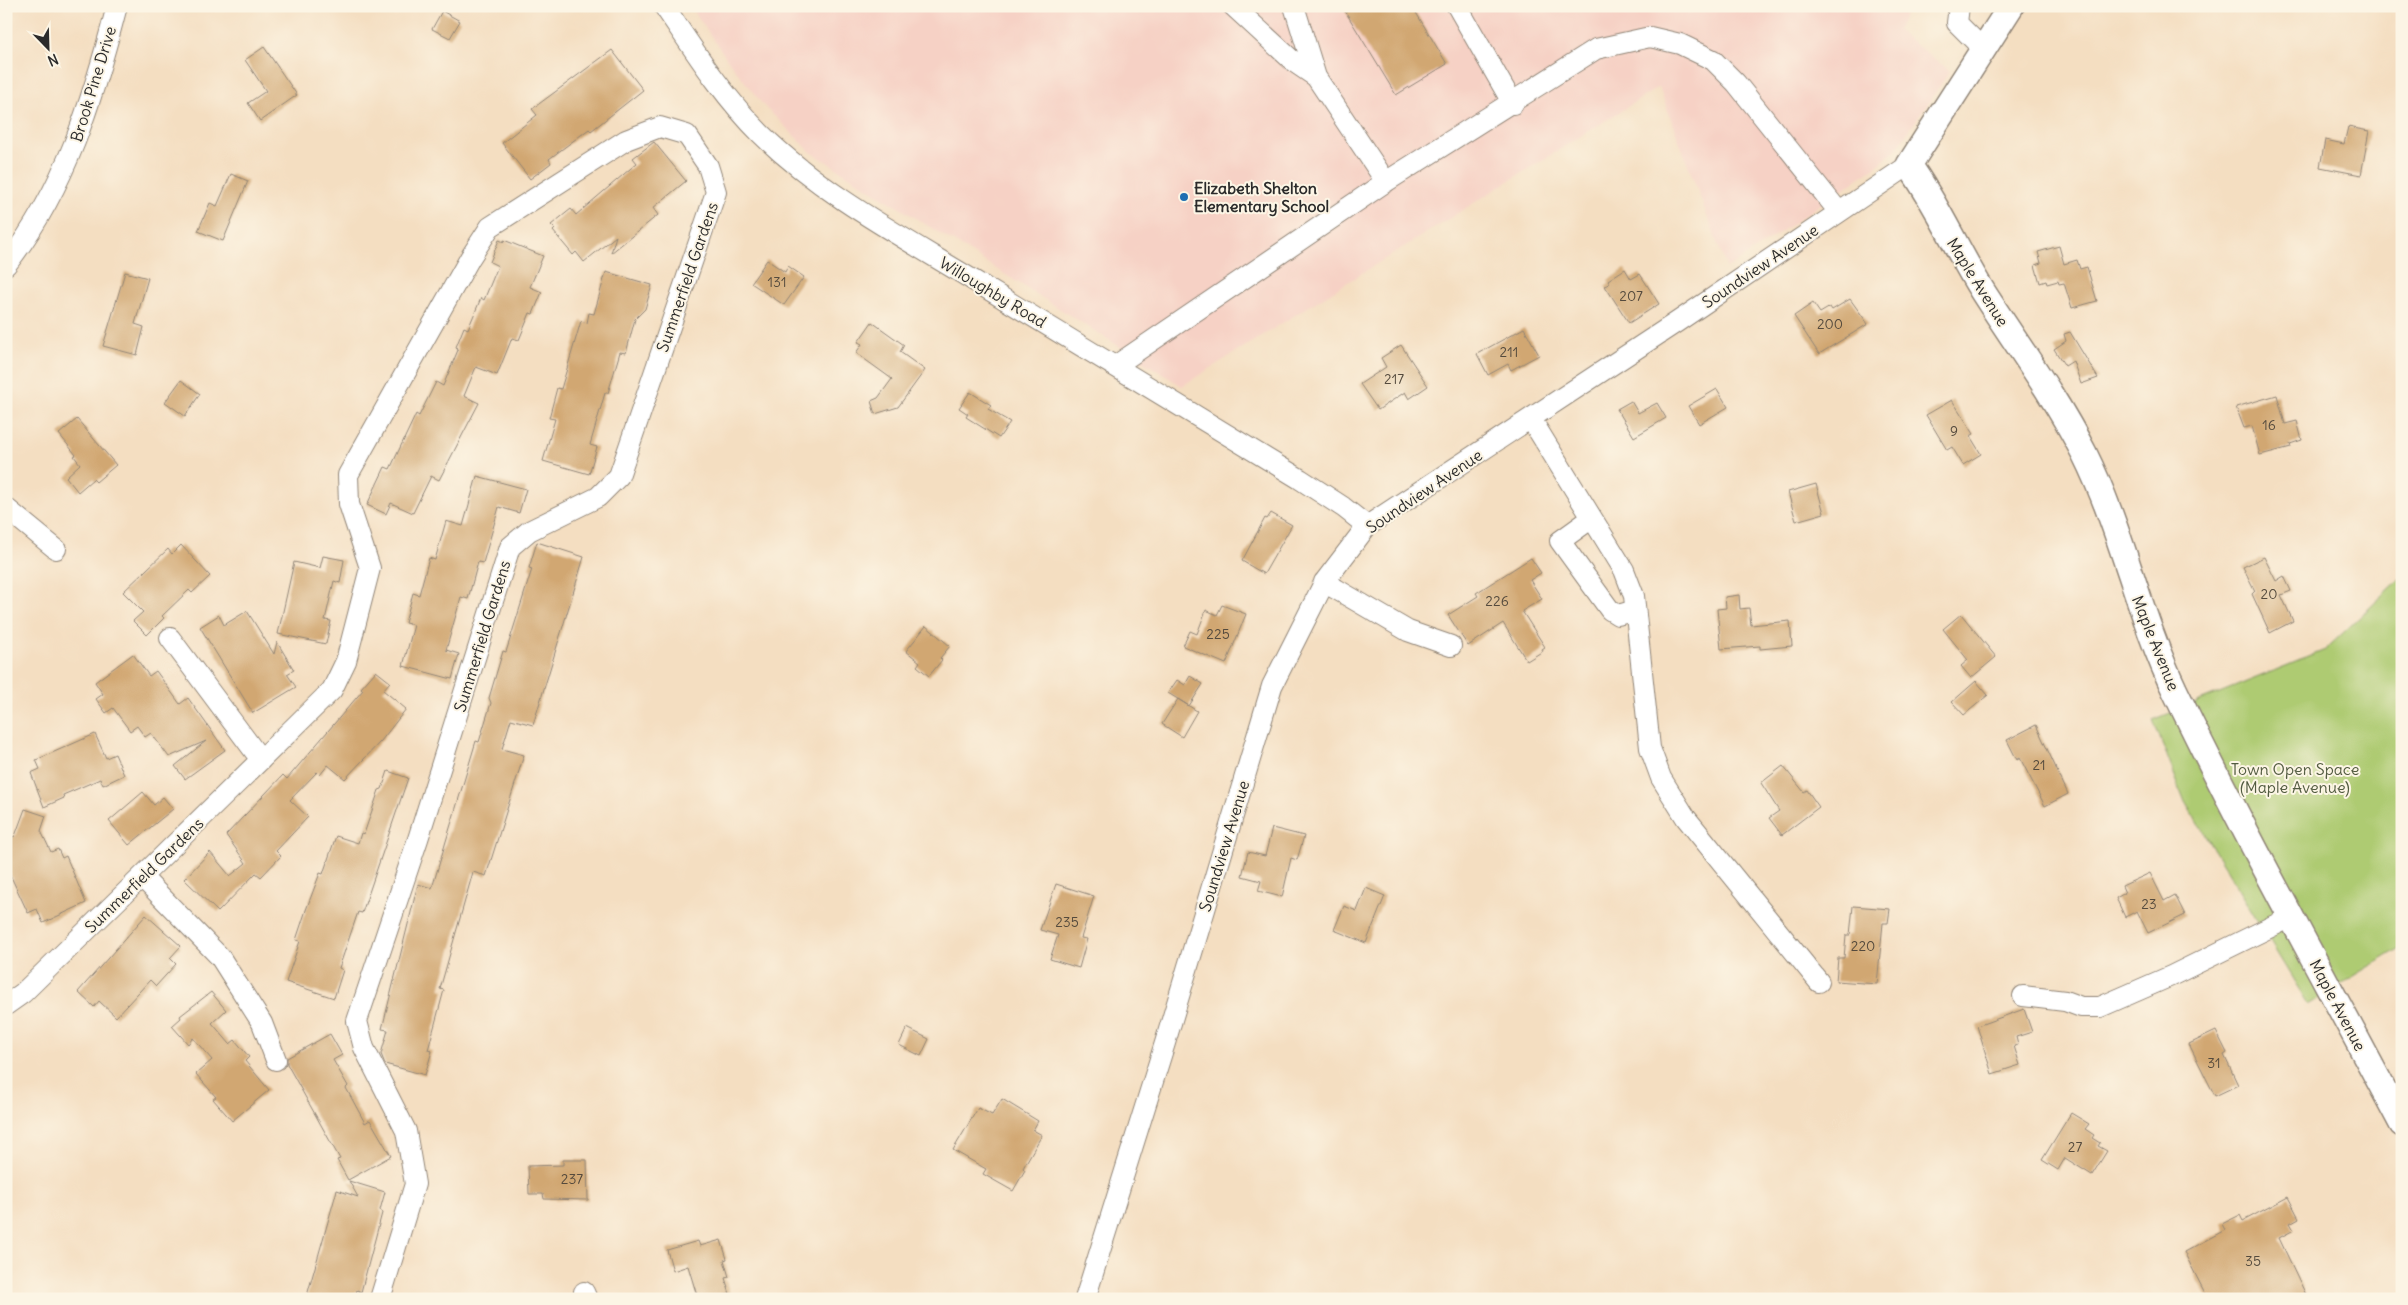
<svg xmlns="http://www.w3.org/2000/svg" width="2408" height="1305" font-family="Delius,sans-serif">
	<style>
		.built { fill: #f6d1c5 }
		.green { fill: #aecb72; stroke: #6c7b4e }
		.building { fill: #d1a772 }
		.lines { fill: none; stroke-linecap: round; stroke-linejoin: round }
		.minor-casing { stroke: #908476; stroke-width: 22 }
		.major-casing { stroke: #908476; stroke-width: 28 }
		.minor { stroke: #fff; stroke-width: 20 }
		.major { stroke: #fff; stroke-width: 25 }
		.poi-dot { fill: #1f6fb2; stroke: #fcf5e5; stroke-width: 2 }
		.labels { text-anchor: middle; dominant-baseline: central; stroke-width: 4; stroke-linejoin: round; paint-order: stroke }
		.number-label { font-size: 14px; fill: #544a3d }
		.street-label { font-size: 16px; fill: #2b2b2b; stroke: #fcf5e5 }
		.poi-label { font-size: 16px; font-weight: bold; fill: #2b2b2b; stroke: #fcf5e5; text-anchor: start }
		.park-label { font-size: 16px; fill: #525b40; stroke: #fcf5e5 }
	</style>
	<rect width="100%" height="100%" fill="#fcf5e5"/>
	<filter id="ink" filterUnits="userSpaceOnUse"><feTurbulence type="fractalNoise" baseFrequency=".02" numOctaves="2"/><feDisplacementMap in="SourceGraphic" scale="10" xChannelSelector="R" yChannelSelector="G"/><feConvolveMatrix kernelMatrix="1 2 1 2 8 2 1 2 1" color-interpolation-filters="sRGB"/></filter>
	<filter id="wash" filterUnits="userSpaceOnUse"><feTurbulence type="fractalNoise" baseFrequency=".0096" numOctaves="4" result="noise"/><feDisplacementMap in="SourceGraphic" scale="20" xChannelSelector="R" yChannelSelector="G"/><feGaussianBlur stdDeviation="1.12" result="paint"/><feColorMatrix in="noise" values="0 0 0 0 0 0 0 0 0 0 0 0 0 0 0 0 0 1.4 0 .05"/><feComposite in="paint" operator="in"/></filter>
	<g filter="url(#wash)">
		<rect width="100%" height="100%" fill="#f4dec1"/>
		<path class="built" d="M 690,6 L 1910,6 L 1897,30 L 1950,71 L 1897,148 L 1882,162 L 1727,269 L 1659,87 L 1182,386 L 811,152 L 764,106 L 730,63 Z"/>
		<path class="green" d="M 2402,577 L 2402,947 L 2308,1004 L 2185,802 L 2153,720 L 2325,650 Z"/>
		<g id="blocks">
			<path class="building" d="M 1342,6 L 1412,6 L 1447,64 L 1396,95 Z
				M 442,11 L 460,21 L 450,38 L 432,29 Z
				M 264,47 L 297,95 L 260,121 L 248,103 L 266,91 L 245,60 Z
				M 612,50 L 643,90 L 591,131 L 589,129 L 549,159 L 551,163 L 530,179 L 502,143 L 537,115 L 532,109 Z
				M 2348,127 L 2369,131 L 2361,175 L 2320,167 L 2325,140 L 2344,144 Z
				M 654,142 L 686,181 L 653,208 L 658,215 L 611,253 L 616,236 L 584,262 L 576,252 L 573,255 L 553,231 L 555,229 L 551,225 L 571,209 L 576,215 L 637,163 L 633,158 Z
				M 231,174 L 248,181 L 223,241 L 198,231 L 210,203 L 217,206 Z
				M 499,240 L 504,242 L 504,240 L 543,256 L 530,287 L 542,292 L 533,314 L 530,313 L 519,340 L 512,338 L 497,375 L 476,367 L 464,396 L 479,403 L 439,480 L 431,476 L 413,513 L 391,503 L 386,514 L 367,505 L 385,467 L 390,469 L 416,414 L 419,416 L 436,382 L 443,386 L 458,350 L 456,347 L 464,327 L 468,329 L 481,298 L 484,300 L 498,266 L 490,262 Z
				M 2059,246 L 2064,264 L 2077,260 L 2080,269 L 2087,267 L 2097,301 L 2072,308 L 2064,283 L 2059,284 L 2058,281 L 2047,284 L 2046,281 L 2040,283 L 2035,265 L 2041,263 L 2038,252 Z
				M 767,260 L 785,272 L 788,266 L 804,277 L 784,305 L 751,283 Z
				M 1625,269 L 1631,279 L 1640,274 L 1659,304 L 1629,323 L 1605,286 L 1610,283 L 1608,280 Z
				M 125,272 L 148,278 L 135,324 L 144,327 L 137,355 L 103,346 Z
				M 606,272 L 652,285 L 645,309 L 635,319 L 626,353 L 620,352 L 608,393 L 605,393 L 590,445 L 597,447 L 589,474 L 543,461 L 555,419 L 549,418 L 557,388 L 561,389 L 581,321 L 587,323 L 589,313 L 594,314 Z
				M 1850,299 L 1868,324 L 1819,354 L 1794,316 L 1813,303 L 1820,313 L 1830,307 L 1832,310 Z
				M 872,322 L 904,345 L 900,352 L 925,370 L 898,407 L 875,414 L 871,401 L 878,398 L 892,379 L 856,353 L 862,344 L 858,342 Z
				M 1524,328 L 1539,355 L 1511,370 L 1508,364 L 1488,375 L 1477,354 Z
				M 2070,332 L 2073,337 L 2098,378 L 2081,384 L 2073,361 L 2065,366 L 2054,349 L 2066,341 L 2064,334 Z
				M 1401,345 L 1428,386 L 1409,399 L 1405,392 L 1378,410 L 1360,384 L 1386,367 L 1381,358 Z
				M 181,380 L 200,394 L 185,416 L 165,402 Z
				M 1717,389 L 1728,407 L 1699,424 L 1688,406 Z
				M 970,392 L 991,405 L 988,409 L 1010,422 L 999,438 L 966,417 L 968,414 L 959,408 Z
				M 2277,395 L 2285,424 L 2297,421 L 2302,440 L 2290,444 L 2291,447 L 2260,455 L 2252,426 L 2244,428 L 2236,407 Z
				M 1952,400 L 1974,434 L 1970,436 L 1981,454 L 1963,465 L 1952,447 L 1947,450 L 1926,415 Z
				M 1631,401 L 1638,413 L 1657,403 L 1666,418 L 1634,437 L 1617,409 Z
				M 77,419 L 116,465 L 96,482 L 93,479 L 78,492 L 66,477 L 80,464 L 74,456 L 76,455 L 59,434 Z
				M 477,476 L 526,489 L 519,513 L 499,507 L 483,563 L 478,562 L 468,599 L 461,597 L 446,650 L 459,654 L 452,679 L 403,666 L 414,625 L 405,623 L 413,593 L 419,595 L 429,558 L 435,560 L 446,521 L 463,526 Z
				M 1816,484 L 1824,513 L 1796,521 L 1788,492 Z
				M 1271,513 L 1292,525 L 1264,574 L 1242,561 L 1265,518 L 1267,519 Z
				M 537,542 L 584,557 L 533,725 L 511,719 L 502,749 L 524,755 L 486,876 L 473,872 L 440,989 L 444,990 L 428,1050 L 432,1051 L 425,1075 L 385,1064 L 381,1054 L 388,1030 L 382,1029 L 418,884 L 432,888 L 476,741 L 479,742 L 491,703 L 489,698 L 503,651 L 506,652 L 532,569 L 529,568 Z
				M 181,545 L 210,576 L 192,593 L 189,590 L 162,616 L 164,618 L 147,635 L 133,621 L 143,612 L 123,592 L 168,549 L 172,554 Z
				M 323,556 L 344,560 L 340,583 L 334,581 L 325,620 L 331,621 L 326,644 L 278,634 L 294,562 L 320,568 Z
				M 2264,557 L 2276,581 L 2284,576 L 2291,591 L 2281,595 L 2293,621 L 2270,633 L 2252,594 L 2255,591 L 2243,567 Z
				M 1531,558 L 1541,573 L 1530,580 L 1542,599 L 1522,611 L 1545,647 L 1542,649 L 1543,651 L 1527,661 L 1503,623 L 1468,646 L 1448,615 L 1478,596 L 1476,593 Z
				M 1739,595 L 1740,609 L 1749,608 L 1751,625 L 1790,621 L 1792,646 L 1760,649 L 1760,646 L 1721,649 L 1717,609 L 1726,608 L 1725,597 Z
				M 1222,605 L 1246,614 L 1226,664 L 1183,646 L 1190,631 L 1197,634 L 1206,610 L 1217,615 Z
				M 247,611 L 274,654 L 277,642 L 294,670 L 287,674 L 296,687 L 253,713 L 200,627 L 219,615 L 224,625 Z
				M 1961,614 L 1996,657 L 1971,678 L 1961,666 L 1968,660 L 1943,629 Z
				M 926,626 L 950,646 L 940,658 L 942,660 L 929,676 L 917,666 L 920,662 L 906,651 Z
				M 133,654 L 149,676 L 156,671 L 180,704 L 188,698 L 225,750 L 185,779 L 175,766 L 206,741 L 169,757 L 151,733 L 145,737 L 137,726 L 130,731 L 113,708 L 106,713 L 96,699 L 103,694 L 95,682 Z
				M 376,671 L 390,682 L 383,690 L 406,709 L 381,741 L 345,779 L 328,765 L 320,775 L 317,772 L 290,800 L 308,817 L 276,851 L 281,856 L 261,877 L 256,873 L 218,912 L 184,879 L 210,852 L 230,876 L 246,863 L 226,835 L 283,775 L 287,779 L 363,690 L 361,688 Z
				M 1190,676 L 1203,684 L 1189,706 L 1168,693 L 1177,680 L 1185,685 Z
				M 1976,681 L 1988,695 L 1964,715 L 1952,702 Z
				M 1178,699 L 1197,711 L 1182,737 L 1162,724 Z
				M 2036,725 L 2068,794 L 2045,806 L 2020,758 L 2017,760 L 2007,740 Z
				M 95,734 L 106,758 L 115,754 L 124,775 L 103,785 L 100,779 L 63,795 L 64,798 L 44,807 L 31,773 L 40,769 L 36,760 Z
				M 1783,766 L 1804,792 L 1807,790 L 1819,807 L 1782,835 L 1769,818 L 1779,811 L 1761,783 Z
				M 388,771 L 408,778 L 362,913 L 358,912 L 339,968 L 343,970 L 334,998 L 286,982 L 300,941 L 296,940 L 306,910 L 320,873 L 323,874 L 336,836 L 358,843 L 361,833 L 364,834 L 379,790 L 382,789 Z
				M 143,792 L 154,805 L 163,797 L 173,809 L 129,845 L 109,821 Z
				M 25,809 L 46,816 L 41,831 L 51,852 L 58,849 L 62,858 L 66,856 L 86,903 L 43,923 L 37,909 L 28,913 L 6,866 L 6,840 L 15,836 Z
				M 1272,828 L 1304,836 L 1297,860 L 1291,858 L 1282,897 L 1258,891 L 1261,881 L 1242,876 L 1248,852 L 1265,856 Z
				M 2150,873 L 2164,901 L 2175,895 L 2185,915 L 2148,933 L 2137,911 L 2125,917 L 2116,898 L 2125,893 L 2122,886 Z
				M 1056,884 L 1094,896 L 1081,938 L 1087,939 L 1079,968 L 1050,959 L 1058,935 L 1040,930 Z
				M 1366,888 L 1385,896 L 1366,943 L 1334,930 L 1344,906 L 1357,911 Z
				M 1853,906 L 1890,909 L 1888,923 L 1883,923 L 1877,984 L 1836,981 L 1838,958 L 1844,958 L 1846,935 L 1850,935 Z
				M 146,915 L 181,946 L 170,958 L 176,964 L 156,986 L 150,980 L 116,1017 L 99,1001 L 94,1007 L 78,992 Z
				M 211,992 L 226,1010 L 212,1023 L 230,1044 L 235,1040 L 249,1057 L 245,1061 L 269,1090 L 232,1121 L 213,1099 L 216,1097 L 196,1074 L 212,1060 L 193,1038 L 188,1044 L 172,1026 L 181,1018 L 180,1016 Z
				M 2024,1009 L 2032,1032 L 2016,1037 L 2018,1045 L 2014,1046 L 2020,1065 L 1992,1074 L 1977,1026 Z
				M 907,1028 L 929,1039 L 921,1056 L 899,1045 Z
				M 2216,1031 L 2227,1053 L 2224,1055 L 2238,1085 L 2215,1096 L 2189,1044 Z
				M 330,1034 L 342,1055 L 333,1060 L 348,1086 L 346,1088 L 365,1123 L 370,1120 L 391,1156 L 348,1180 L 337,1160 L 340,1159 L 287,1064 L 287,1058 Z
				M 1002,1099 L 1038,1121 L 1033,1130 L 1042,1135 L 1023,1168 L 1025,1170 L 1013,1191 L 983,1174 L 986,1169 L 953,1150 L 978,1108 L 992,1115 Z
				M 2071,1113 L 2089,1124 L 2085,1129 L 2094,1135 L 2092,1138 L 2100,1143 L 2098,1146 L 2107,1151 L 2092,1175 L 2065,1158 L 2058,1170 L 2042,1160 Z
				M 563,1160 L 587,1160 L 588,1200 L 544,1199 L 543,1194 L 529,1194 L 528,1166 L 563,1165 Z
				M 349,1181 L 385,1192 L 380,1210 L 382,1213 L 361,1292 L 357,1290 L 354,1299 L 306,1299 L 337,1190 L 358,1197 Z
				M 2288,1197 L 2299,1218 L 2290,1223 L 2294,1230 L 2279,1238 L 2308,1299 L 2208,1299 L 2184,1252 L 2225,1230 L 2222,1224 L 2240,1215 L 2243,1221 Z
				M 721,1240 L 727,1259 L 724,1260 L 729,1277 L 725,1278 L 730,1294 L 715,1299 L 698,1299 L 688,1266 L 673,1271 L 667,1250 L 698,1241 L 700,1246 Z"/>
		</g>
	</g>
	<g filter="url(#ink)">
		<use href="#blocks" fill-opacity="0" stroke="#908476" stroke-width="1"/>
		<g class="lines">
			<defs>
				<path id="minor" d="M 664,6 C 694,50 723,96 761,134 C 822,194 901,236 973,280 C 1082,347 1191,413 1300,479 L 1343,507 L 1367,526
					M 1233,6 L 1294,62 L 1316,77
					M 1294,6 L 1316,77 L 1386,182
					M 1457,6 L 1513,104
					M 1959,6 L 1957,23 L 1984,50
					M 6,265 C 66,189 93,98 117,6
					M 1115,366 L 1384,183 L 1596,49 L 1650,37 L 1680,44 L 1713,60 L 1736,83 L 1839,212
					M 1531,419 L 1624,570 L 1634,596 L 1650,748 L 1661,778 L 1686,818 L 1819,982
					M 6,508 L 56,549
					M 1592,518 L 1560,541 L 1610,610 L 1618,615 L 1635,610
					M 1324,582 L 1408,631 L 1451,646
					M 170,638 L 261,760
					M 142,877 L 220,957 L 262,1023 L 276,1060
					M 2023,996 L 2065,1001 L 2081,1007 L 2100,1007 L 2171,976 L 2291,917
					M 6,1005 L 23,993 L 332,690 L 346,661 L 370,568 L 349,504 L 348,475 L 470,258 L 490,227 L 626,140 L 660,127 L 687,135 L 708,166 L 716,192 L 619,476 L 598,497 L 529,531 L 510,547 L 418,839 L 357,1021 L 364,1048 L 406,1131 L 415,1184 L 380,1299
					M 584,1292 L 587,1299
					M 1085,1299 L 1165,1043 L 1272,686 L 1325,581 L 1367,526 L 1677,322 L 1909,165"/>
				<path id="major" d="M 2011,6 L 1909,165 C 1938,205 1957,251 1983,292 C 2017,345 2055,396 2084,453 C 2122,529 2138,614 2175,691 C 2246,838 2326,980 2402,1124"/>
			</defs>
			<use href="#minor" class="minor-casing"/>
			<use href="#major" class="major-casing"/>
			<use href="#minor" class="minor"/>
			<use href="#major" class="major"/>
		</g>
	</g>
	<circle class="poi-dot" cx="1184" cy="197" r="5"/>
	<g class="labels">
		<g class="number-label">
			<text x="777" y="282">131</text>
			<text x="1631" y="296">207</text>
			<text x="1830" y="324">200</text>
			<text x="1509" y="352">211</text>
			<text x="1394" y="379">217</text>
			<text x="2269" y="425">16</text>
			<text x="1954" y="431">9</text>
			<text x="2269" y="594">20</text>
			<text x="1497" y="601">226</text>
			<text x="1218" y="634">225</text>
			<text x="2039" y="765">21</text>
			<text x="2149" y="904">23</text>
			<text x="1067" y="922">235</text>
			<text x="1863" y="946">220</text>
			<text x="2214" y="1063">31</text>
			<text x="2075" y="1147">27</text>
			<text x="572" y="1179">237</text>
			<text x="2253" y="1261">35</text>
		</g>
		<g class="street-label">
			<text transform="translate(93 84) rotate(-73)">Brook Pine Drive</text>
			<text transform="translate(1760 266) rotate(-34)">Soundview Avenue</text>
			<text transform="translate(687 277) rotate(-71)">Summerfield Gardens</text>
			<text transform="translate(1978 282) rotate(58)">Maple Avenue</text>
			<text transform="translate(993 292) rotate(31)">Willoughby Road</text>
			<text transform="translate(1424 491) rotate(-34)">Soundview Avenue</text>
			<text transform="translate(482 636) rotate(-73)">Summerfield Gardens</text>
			<text transform="translate(2156 643) rotate(68)">Maple Avenue</text>
			<text transform="translate(1224 846) rotate(-73)">Soundview Avenue</text>
			<text transform="translate(144 875) rotate(-44)">Summerfield Gardens</text>
			<text transform="translate(2338 1005) rotate(62)">Maple Avenue</text>
		</g>
		<g class="poi-label">
			<text x="1194" y="188">Elizabeth Shelton<tspan x="1194" dy="18">Elementary School</tspan></text>
		</g>
		<g class="park-label">
			<text x="2295" y="769">Town Open Space<tspan x="2295" dy="18">(Maple Avenue)</tspan></text>
		</g>
	</g>
	<rect width="2408" height="1305" fill="none" stroke="#fcf5e5" stroke-width="25"/>
	<g transform="translate(48 48) rotate(157)" stroke="#fcf5e5" stroke-width="4" paint-order="stroke">
	<path d="M0-4L9 19L0 12L-9 19Z" fill="#2b2b2b"/>
	<text y="-8" font-size="14" font-weight="bold" text-anchor="middle" fill="#2b2b2b">N</text>
	</g>
</svg>
